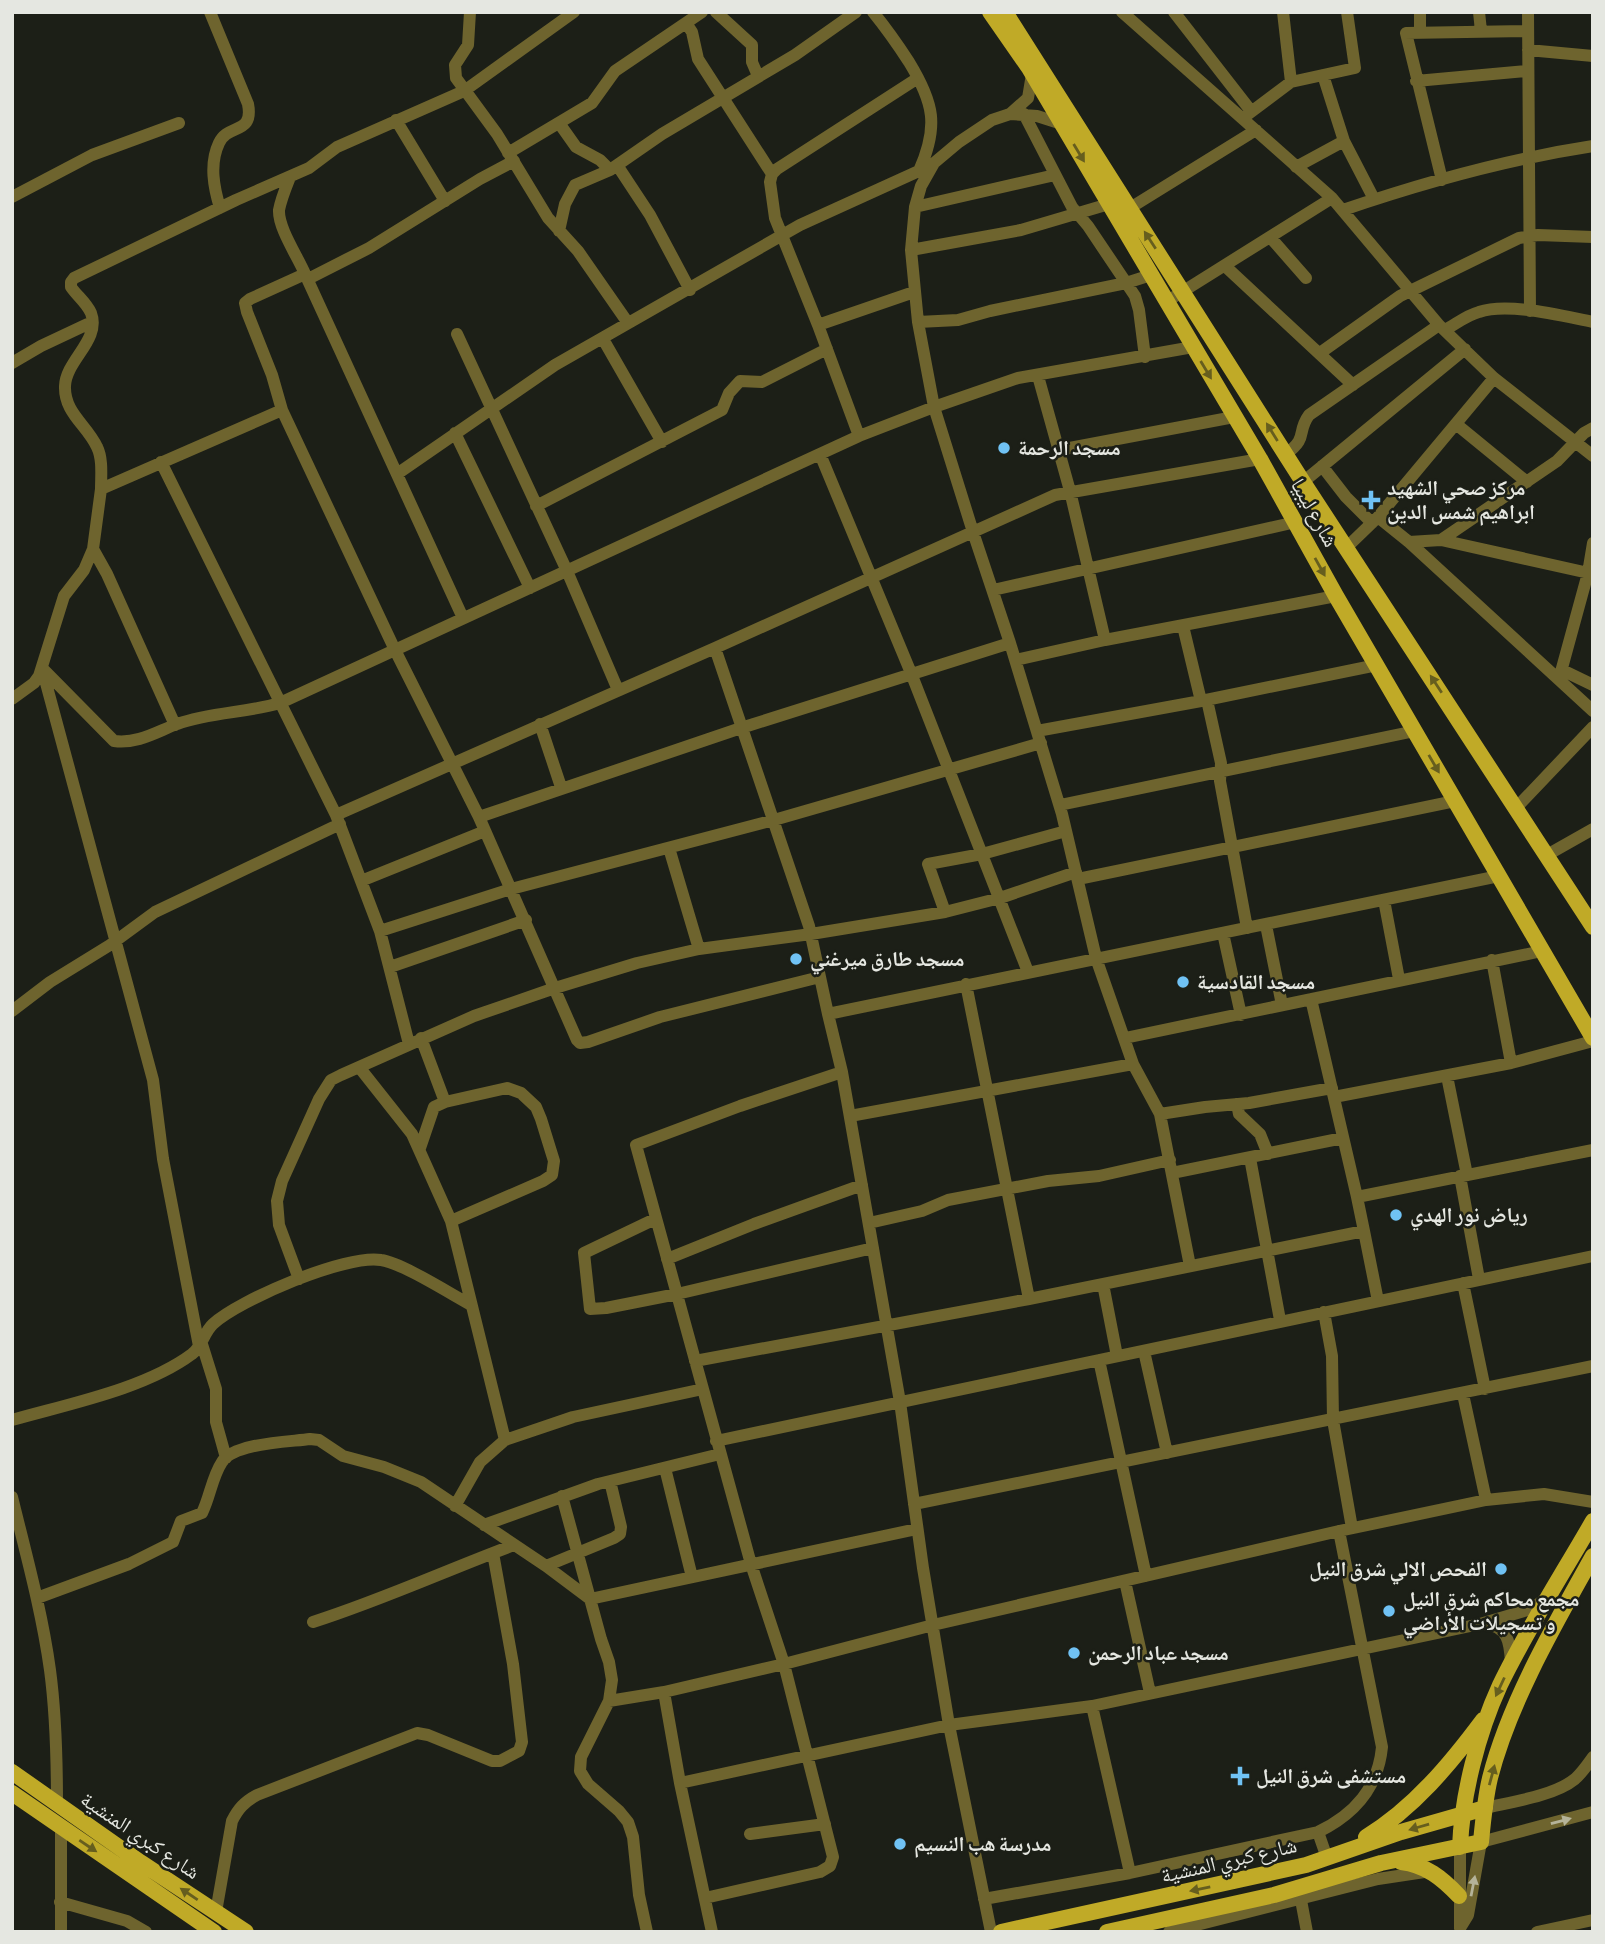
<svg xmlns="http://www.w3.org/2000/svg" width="1605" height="1944" font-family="'Alegreya Sans','Noto Naskh Arabic',sans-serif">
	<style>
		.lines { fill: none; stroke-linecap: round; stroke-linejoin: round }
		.minor { stroke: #6e642e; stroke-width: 12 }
		.major { stroke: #c0aa27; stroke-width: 16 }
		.oneway { fill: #665e1e }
		.oneway2 { fill: #b5b399 }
		.poi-dot { fill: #70c2f4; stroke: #1c1f17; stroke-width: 2.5 }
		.labels { text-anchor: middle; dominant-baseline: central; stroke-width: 5; stroke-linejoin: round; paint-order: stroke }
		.poi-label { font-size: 21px; font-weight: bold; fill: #e5e7e1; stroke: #1c1f17; text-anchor: start }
		.street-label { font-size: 21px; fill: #e5e7e1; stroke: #1c1f17 }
	</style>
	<rect width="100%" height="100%" fill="#1c1f17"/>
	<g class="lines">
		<path class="minor" d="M 210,12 L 248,104 C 254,135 228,123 219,143 C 209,164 214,188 220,208
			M 470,12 L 468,45 L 455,65 L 456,78 L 497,134 L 548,218 L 578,251 L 628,323
			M 716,12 L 752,45 L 752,62 L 758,76
			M 873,12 C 886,28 898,45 909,62 C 934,103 939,126 919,171
			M 1122,12 L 1332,198 L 1439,325 L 1494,378 L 1593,456
			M 1174,12 L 1251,111
			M 1283,12 L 1291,82
			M 1420,12 L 1420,31
			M 1479,12 L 1481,31
			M 1528,12 L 1530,311
			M 686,23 L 692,32 L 698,59 L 772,174
			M 1528,50 L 1593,56
			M 1032,74 L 1028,98 L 1010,114 L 1037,116 L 1062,124
			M 1323,75 L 1344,141 L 1374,199
			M 1416,81 L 1527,71
			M 1010,114 L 992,120 L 959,142 L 934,163 L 921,186 L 915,207 L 911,250 L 918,322 L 934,407 L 973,532 L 1010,643 L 1062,814 L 1096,958 L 1133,1064 L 1160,1114 L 1190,1266
			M 1024,114 L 1072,207 L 1088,226 L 1135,296 L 1139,310 L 1145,357
			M 1243,118 L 1291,82 L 1355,68 L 1347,12
			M 396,120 L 445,201
			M 559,123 L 576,147 L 600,160 L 610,170
			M 508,153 L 592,103 L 615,71 L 702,12
			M 617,165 L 650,215 L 690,290
			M 1296,167 L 1344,141
			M 290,177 C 286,187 281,199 279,210 C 278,228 298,257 305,274 L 250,299 L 245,303 L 247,312 L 272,375 L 282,410 L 395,650 L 479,817 L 577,1040 L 580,1043 L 588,1042 L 660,1017 L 820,977
			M 1442,180 L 1406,33 L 1527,31
			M 12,197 L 92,155 L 179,123
			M 915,207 L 1055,175
			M 1130,208 L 1256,130
			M 1343,210 C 1425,182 1508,159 1593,146
			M 559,231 L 565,204 L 575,185 L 610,170 L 662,134 L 795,55 L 856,12
			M 1270,237 L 1306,278
			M 911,250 L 1021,230 L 1109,204
			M 1225,266 L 1353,385
			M 305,274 L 463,618
			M 308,279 L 369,248 L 480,179 L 514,161
			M 1166,302 L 1332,198
			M 918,322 L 958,320 L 990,311 L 1126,283 L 1151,275
			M 818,325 L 914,292
			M 1445,330 C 1456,324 1467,315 1479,312 C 1508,302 1562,316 1593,322
			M 457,334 L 567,571 L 618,690
			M 603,339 L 662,442
			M 1320,353 L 1400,296 L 1519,238 L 1538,235 L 1593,237
			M 12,363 L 41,346 L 92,322
			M 1038,376 L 1070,491 L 1105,640
			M 1456,424 L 1527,482
			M 455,433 L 530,588
			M 859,436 L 818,325 L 775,218 L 770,182 L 772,174 L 777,169 L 918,78
			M 1059,450 L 1234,417
			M 820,454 L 911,673 L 1028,972
			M 1286,454 C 1309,437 1296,433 1309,415 L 1439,325
			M 161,462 L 336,815 L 380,931 L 409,1044
			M 1322,466 L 1346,497 L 1372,523
			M 397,474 L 555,365 L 800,225 L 932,165
			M 1303,482 L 1465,349
			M 101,489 C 101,476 103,459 97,447 C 87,425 64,413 65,386 C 66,360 101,340 91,313 C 86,302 77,296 71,287 L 71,282 L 74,278 L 236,200 L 309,168 L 337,147 L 464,91 L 574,12
			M 536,506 L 722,410 L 729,393 L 740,381 L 762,382 L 827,349
			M 1378,517 L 1409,542 L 1593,711
			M 1441,540 L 1557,461 L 1584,433 L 1593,428
			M 1409,542 L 1441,540 L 1593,574
			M 1347,547 L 1378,517 L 1494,378
			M 93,549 L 107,574 L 175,725
			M 993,590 L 1296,522
			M 1183,626 L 1201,701
			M 715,648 L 809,926 L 828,1014
			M 1016,660 L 1105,640 L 1336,596
			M 42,668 L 114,741 C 138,744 156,732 177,724 C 211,712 246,713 280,703 L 859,436 L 934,407 L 1018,378 L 1193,347
			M 1562,670 L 1593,685
			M 43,672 L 153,1080 L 163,1159 L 199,1346
			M 1559,679 L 1588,573 L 1593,543
			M 12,699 L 34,683 L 39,676 L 64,596 L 84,570 L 93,549 L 101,489 L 282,410
			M 1207,700 L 1221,763 L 1220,781 L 1247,928
			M 540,724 L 561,787
			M 1037,731 L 1201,701 L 1377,665
			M 1060,805 L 1415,731
			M 1517,807 L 1593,727
			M 336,815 L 715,648 L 1055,495 L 1260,459
			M 479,817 L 741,728 L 1010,643
			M 669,848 L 699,949
			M 1547,855 L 1593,829
			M 1078,879 L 1455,801
			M 361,881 L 485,831
			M 1384,900 L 1399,979
			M 945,912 L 928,864 L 982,854 L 1066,831
			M 1266,925 L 1282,1005
			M 380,931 L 511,889 L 774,820 L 1041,743
			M 1223,933 L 1241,1015
			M 1492,960 L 1511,1063
			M 390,967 L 526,920
			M 966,984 L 1029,1299
			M 1311,999 L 1357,1197
			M 12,1011 L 50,982 L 110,945 L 155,912 L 340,824
			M 421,1038 L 445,1102
			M 1125,1038 L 1542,951
			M 359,1067 L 412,1134 L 451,1221 L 505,1440
			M 1447,1076 L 1467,1175
			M 1334,1097 L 1511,1063 L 1593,1041
			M 1237,1104 L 1239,1114 L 1260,1134 L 1268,1154
			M 1160,1114 L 1205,1107 L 1249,1103 L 1332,1088
			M 850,1116 L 1133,1064
			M 420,1148 L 434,1107 L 445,1102 L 507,1088 L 521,1093 L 536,1107 L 541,1119 L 554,1161 L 552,1175 L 543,1181 L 451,1221
			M 1250,1158 L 1280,1320
			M 1172,1173 L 1343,1138
			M 1460,1176 L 1479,1279
			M 655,1219 L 584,1253 L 590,1309 L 606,1308 L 677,1294 L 873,1248
			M 869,1223 L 922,1211 L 948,1200 L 1048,1181 L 1099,1176 L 1170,1160
			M 1364,1231 L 1378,1301
			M 667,1259 L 754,1224 L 862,1185
			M 299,1279 L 279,1225 L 277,1201 L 282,1181 L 319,1099 L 331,1080 L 341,1075 L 474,1016 L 555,988 L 637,963 L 699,949 L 811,934 L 945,912 L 1000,898 L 1076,872
			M 1463,1283 L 1485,1389
			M 1103,1284 L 1117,1356
			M 1324,1312 L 1332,1356 L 1333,1420 L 1352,1528
			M 201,1341 L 216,1389 L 216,1422 L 226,1458
			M 1144,1351 L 1167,1453
			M 1099,1360 L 1146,1576
			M 695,1361 L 1029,1299 L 1364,1231 L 1357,1197 L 1593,1150
			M 1463,1394 L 1486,1500
			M 12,1420 C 68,1404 145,1389 192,1354 C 202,1347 204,1332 213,1324 C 239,1300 346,1254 381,1260 C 402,1263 449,1293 471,1305
			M 716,1441 L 1593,1256
			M 665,1468 L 692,1577
			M 562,1496 L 601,1639 L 609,1662 L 612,1680 L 609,1701 L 581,1757 L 580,1771 L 588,1784 L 619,1811 L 628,1822 L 633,1837 L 639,1895 L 647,1932
			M 12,1497 C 26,1554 42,1612 50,1670 C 56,1715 57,1759 57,1804
			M 914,1504 L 1593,1366
			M 455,1506 L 480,1462 L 505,1440 L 573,1417 L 703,1389
			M 484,1525 L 598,1484 L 720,1454
			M 546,1566 L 614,1538 L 620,1534 L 621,1527 L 610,1481
			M 1125,1581 L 1150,1693
			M 37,1598 L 129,1564 L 173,1542 L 181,1521 L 202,1513 C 210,1497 212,1477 222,1462 C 234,1443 289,1442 310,1439 L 319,1440 L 343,1456 L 384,1467 L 421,1482 L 546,1566 L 590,1599 L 917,1529
			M 313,1622 C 382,1600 447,1570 514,1545
			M 1484,1624 C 1508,1626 1510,1642 1511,1663
			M 664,1692 L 680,1783 L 712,1932
			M 609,1701 L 664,1692 L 784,1664 L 933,1625 L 1339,1531 L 1486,1500 L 1544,1494 L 1593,1502
			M 1092,1706 L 1130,1873
			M 680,1783 L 949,1725 L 1092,1706 L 1480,1624 L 1531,1609 L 1544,1600
			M 1485,1808 C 1511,1802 1554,1796 1575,1779 C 1582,1773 1588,1764 1593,1757
			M 1318,1832 L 1327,1858
			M 750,1834 L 825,1824
			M 1460,1847 L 1460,1928
			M 705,1898 L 820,1872 L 830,1866 L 833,1857 L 784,1664 L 751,1564 L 636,1145 L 740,1106 L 842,1072
			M 984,1899 L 1130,1873 L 1318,1832 C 1355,1814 1378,1788 1382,1747 L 1339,1531
			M 1301,1900 L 1307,1932
			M 60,1902 L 127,1921 L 146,1932
			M 216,1912 L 232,1821 C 238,1809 244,1802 257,1795 L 417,1733 L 428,1735 L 492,1761 L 500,1761 L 519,1751 L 522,1742 L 513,1664 L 493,1553
			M 1460,1928 L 1468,1915 L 1481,1842 L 1593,1812
			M 61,1932 L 61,1828
			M 991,1932 L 949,1725 L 923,1568 L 900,1402 L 842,1072 L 828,1014 L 1499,876
			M 1169,1932 L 1378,1879 L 1431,1871
			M 1537,1932 L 1593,1920"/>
		<path class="major" d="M 990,12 L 1029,68 L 1260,459 L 1336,596 L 1593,1038
			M 1005,12 L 1303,482 L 1593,927
			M 12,1772 L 140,1862 L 246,1932
			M 12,1793 L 214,1932
			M 1366,1837 C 1413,1809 1451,1763 1483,1720
			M 1460,1847 C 1462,1795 1478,1733 1500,1685 C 1527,1629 1562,1575 1593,1521
			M 1401,1862 C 1426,1865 1442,1878 1459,1896
			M 1001,1932 L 1306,1865 L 1401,1832 L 1485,1808
			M 1107,1932 L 1274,1895 L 1381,1863 L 1481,1842 C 1483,1821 1485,1799 1490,1778 C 1509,1703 1555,1624 1593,1556"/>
	</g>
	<defs><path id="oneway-solid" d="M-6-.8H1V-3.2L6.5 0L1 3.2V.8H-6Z" transform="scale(1.75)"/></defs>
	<g class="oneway">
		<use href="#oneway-solid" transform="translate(1079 153) rotate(59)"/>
		<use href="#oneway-solid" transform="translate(1150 240) rotate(-123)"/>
		<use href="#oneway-solid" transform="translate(1206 370) rotate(59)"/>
		<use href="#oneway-solid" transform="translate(1272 432) rotate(-122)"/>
		<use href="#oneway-solid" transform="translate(1320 567) rotate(61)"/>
		<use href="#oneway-solid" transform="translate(1436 684) rotate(-123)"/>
		<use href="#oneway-solid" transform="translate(1434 764) rotate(60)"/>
		<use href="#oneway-solid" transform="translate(1500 1687) rotate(115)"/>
		<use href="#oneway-solid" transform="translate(1492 1775) rotate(-75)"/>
		<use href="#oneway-solid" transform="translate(1419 1827) rotate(164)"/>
		<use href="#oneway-solid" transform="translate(88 1846) rotate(34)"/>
		<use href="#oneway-solid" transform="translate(1200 1889) rotate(168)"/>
		<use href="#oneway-solid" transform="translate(189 1894) rotate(-146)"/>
	</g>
	<g class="oneway2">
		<use href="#oneway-solid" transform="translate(1561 1821) rotate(-15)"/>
		<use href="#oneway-solid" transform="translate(1473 1886) rotate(-79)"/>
	</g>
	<g class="poi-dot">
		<circle cx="1004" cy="448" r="7"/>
		<path d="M1367.5 489.5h7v7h7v7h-7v7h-7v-7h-7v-7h7z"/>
		<circle cx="796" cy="959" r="7"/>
		<circle cx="1183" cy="982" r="7"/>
		<circle cx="1396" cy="1215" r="7"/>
		<circle cx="1501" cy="1569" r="7"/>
		<circle cx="1389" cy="1611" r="7"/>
		<circle cx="1074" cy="1653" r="7"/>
		<path d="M1236.5 1765.5h7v7h7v7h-7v7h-7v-7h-7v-7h7z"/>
		<circle cx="900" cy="1844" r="7"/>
	</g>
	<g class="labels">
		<g class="poi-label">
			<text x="1018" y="448">مسجد الرحمة</text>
			<text x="1387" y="488">مركز صحي الشهيد<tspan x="1387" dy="24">ابراهيم شمس الدين</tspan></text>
			<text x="810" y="959">مسجد طارق ميرغني</text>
			<text x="1197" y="982">مسجد القادسية</text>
			<text x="1410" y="1215">رياض نور الهدي</text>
			<text x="1487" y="1569" text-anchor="end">الفحص الالي شرق النيل</text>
			<text x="1403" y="1599">مجمع محاكم شرق النيل<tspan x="1403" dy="24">و تسجيلات الأراضي</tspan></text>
			<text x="1088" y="1653">مسجد عباد الرحمن</text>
			<text x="1256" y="1776">مستشفى شرق النيل</text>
			<text x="914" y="1844">مدرسة هب النسيم</text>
		</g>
		<g class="street-label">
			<text transform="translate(1314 513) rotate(61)">شارع ليبيا</text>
			<text transform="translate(140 1836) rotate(34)">شارع كبري المنشية</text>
			<text transform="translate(1229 1861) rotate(-13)">شارع كبري المنشية</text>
		</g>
	</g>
	<rect width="1605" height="1944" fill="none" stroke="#e5e7e1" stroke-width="28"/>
</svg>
